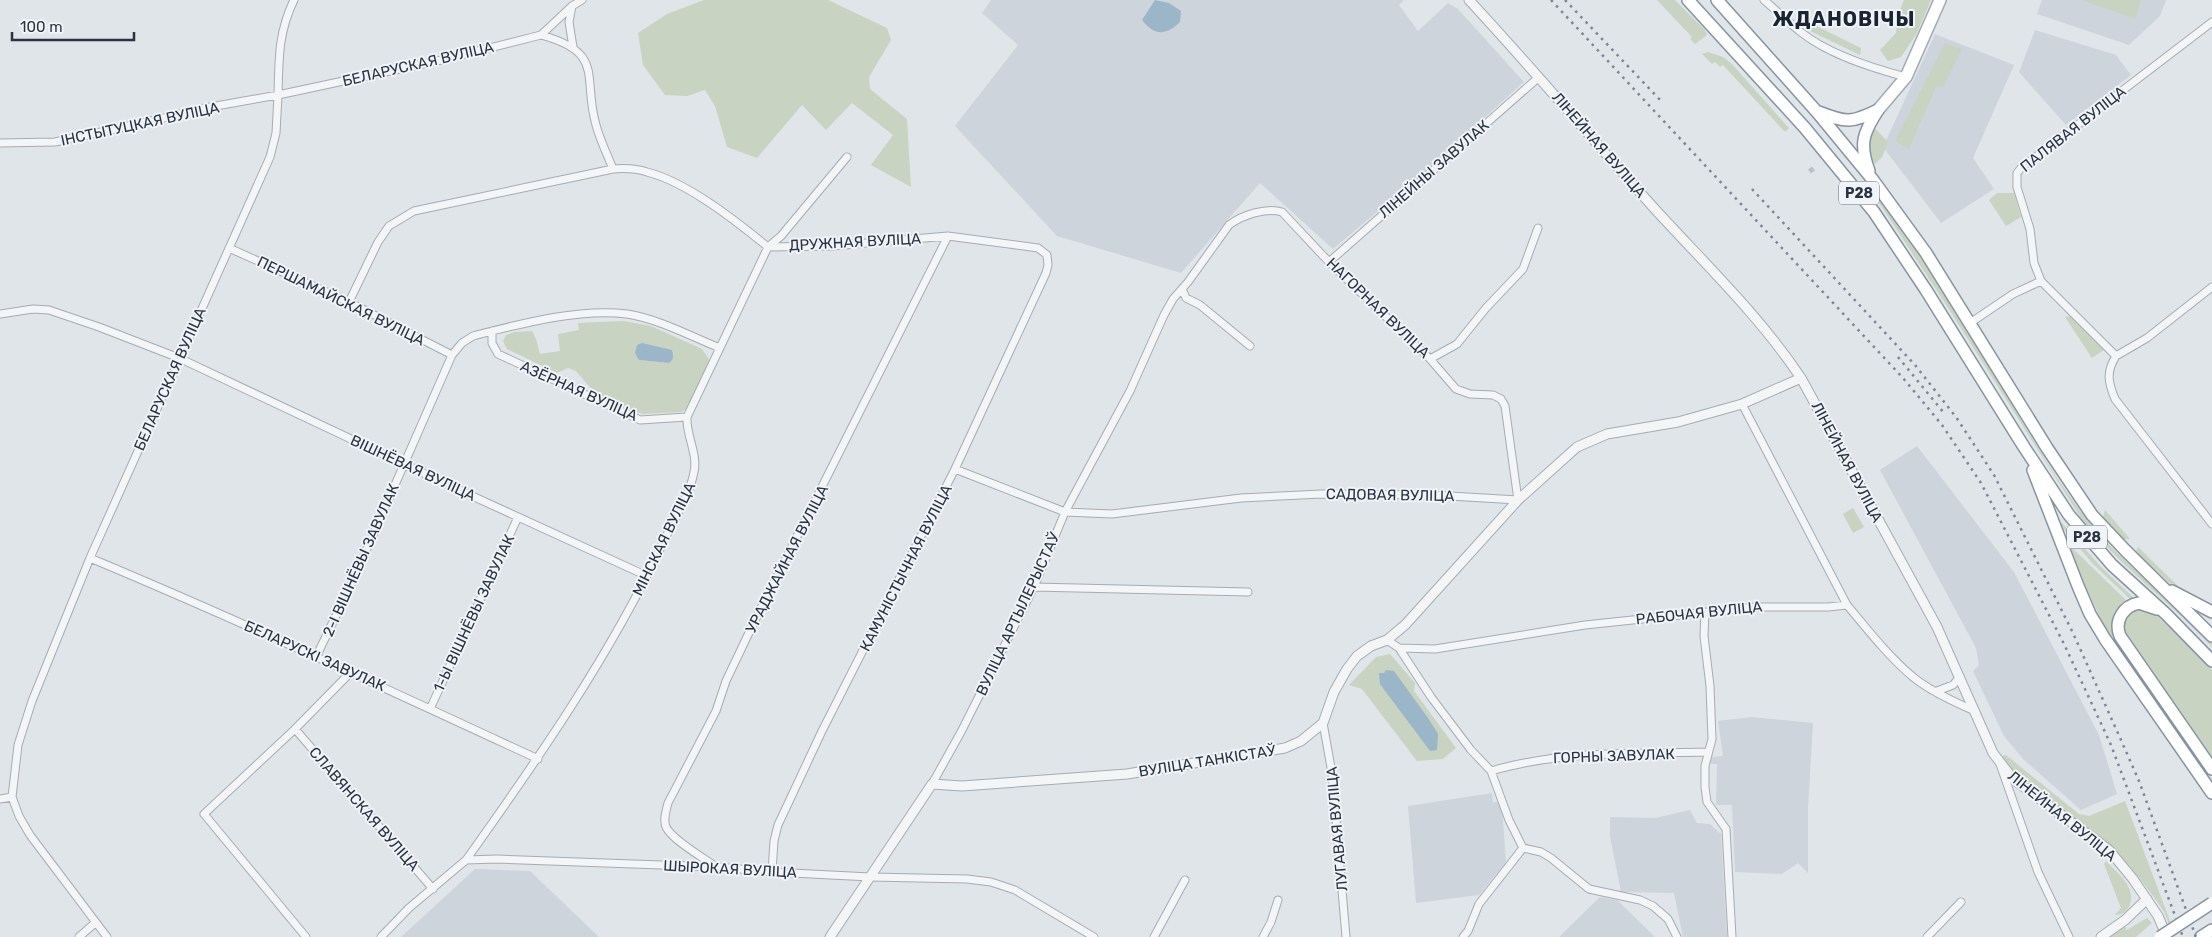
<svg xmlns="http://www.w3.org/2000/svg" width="2212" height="937" font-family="Rubik,sans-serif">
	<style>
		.built { fill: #ced4db }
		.green { fill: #c8d3c1; fill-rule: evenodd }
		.water { fill: #9bb6c9 }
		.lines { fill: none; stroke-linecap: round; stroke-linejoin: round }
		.pedestrian-tunnel { stroke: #bbc2c7; stroke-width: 5; stroke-dasharray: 5 2.5; stroke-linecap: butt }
		.minor-casing { stroke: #a5acb3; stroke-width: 9 }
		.tertiary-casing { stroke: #a5acb3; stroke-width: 11 }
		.primary-casing { stroke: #9faab5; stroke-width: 14 }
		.trunk-casing { stroke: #8794a0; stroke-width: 14 }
		.minor { stroke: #f3f5f7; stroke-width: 7 }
		.tertiary { stroke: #f3f5f7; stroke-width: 9 }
		.primary { stroke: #fff; stroke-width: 11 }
		.trunk { stroke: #fff; stroke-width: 11 }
		.rail { stroke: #7a8693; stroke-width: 2.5; stroke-dasharray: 2.5 5; stroke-linecap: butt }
		.trunk-bridge-casing { stroke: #8794a0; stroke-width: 14; stroke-linecap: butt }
		.trunk-bridge { stroke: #fff; stroke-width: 11 }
		.labels { text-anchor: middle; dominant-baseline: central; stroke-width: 4; stroke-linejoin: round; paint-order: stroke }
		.shield { fill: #f0f3f7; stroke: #656d78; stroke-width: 1 }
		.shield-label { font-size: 14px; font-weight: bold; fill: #293441 }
		.street-label { font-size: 15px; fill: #293441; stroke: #f0f3f7 }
		.district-label { font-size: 20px; font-weight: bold; letter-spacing: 1px; fill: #1b2532; stroke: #f0f3f7 }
	</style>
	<rect width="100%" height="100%" fill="#e0e5e9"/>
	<path class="built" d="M 991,0 L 1404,0 L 1399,5 L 1418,31 L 1448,3 L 1458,9 L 1524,82 L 1417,178 L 1333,249 L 1260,183 L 1181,273 L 1057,236 L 955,126 L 1018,45 L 982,13 Z
		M 2042,0 L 2166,0 L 2160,16 L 2129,45 L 2037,14 Z
		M 2035,30 L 2116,55 L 2131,75 L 2066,125 L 2019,72 Z
		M 1935,34 L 2014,65 L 1973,158 L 1994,189 L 1941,223 L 1883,147 Z
		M 1917,446 L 2014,572 L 2099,735 L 2117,794 L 2081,810 L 2023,759 L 2004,736 L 1973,671 L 1979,665 L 1976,648 L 1880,470 Z
		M 1751,717 L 1813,723 L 1808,809 L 1808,873 L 1798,863 L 1782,874 L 1735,872 L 1732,805 L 1716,805 L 1717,764 L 1711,764 L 1711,757 L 1723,756 L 1718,721 Z
		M 1492,793 L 1493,802 L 1497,802 L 1502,807 L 1506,862 L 1479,895 L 1416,903 L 1408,806 Z
		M 1690,810 L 1697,823 L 1710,824 L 1721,834 L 1727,937 L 1683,937 L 1674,893 L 1621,892 L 1610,836 L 1610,817 L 1655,818 Z
		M 475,869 L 530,871 L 599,937 L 401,937 Z
		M 1600,897 L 1617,900 L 1655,937 L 1559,937 Z"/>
	<path class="green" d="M 704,0 L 828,0 L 887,28 L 891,40 L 869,77 L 870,89 L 907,119 L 911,187 L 871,165 L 893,135 L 852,103 L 826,130 L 802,105 L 757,158 L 727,147 L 715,106 L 705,90 L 687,96 L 665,95 L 643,65 L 638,33 L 667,14 Z
		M 1657,0 L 1675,0 L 1705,30 L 1707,35 L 1695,44 L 1690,39 L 1692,37 Z
		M 1904,0 L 1931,0 L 1916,35 L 1901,57 L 1888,61 L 1880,50 L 1896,33 L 1898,14 Z
		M 2082,0 L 2141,0 L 2135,19 Z
		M 1810,23 L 1861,48 L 1860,55 L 1808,30 Z
		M 1945,43 L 1962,49 L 1943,87 L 1936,87 L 1909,149 L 1895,141 Z
		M 1708,52 L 1723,57 L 1731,63 L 1789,128 L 1785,132 L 1723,65 L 1720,67 L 1715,62 L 1712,64 L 1702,54 Z
		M 1873,126 L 1888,142 L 1882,157 L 1875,164 C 1865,151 1868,140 1873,126 Z
		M 1826,127 C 1885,198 1935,275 1983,354 C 2015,408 2046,467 2085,517 C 2119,560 2164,595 2205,632 L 2212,640 L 2212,647 C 2170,602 2120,566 2081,518 L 1943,300 L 1862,177 L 1823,130 Z
		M 1997,193 L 2014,193 L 2021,217 L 2006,226 L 1989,200 Z
		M 2070,316 L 2104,350 L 2092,358 L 2065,317 Z
		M 623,321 L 651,326 L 702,349 L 710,361 L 687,409 L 681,412 L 642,414 L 595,393 L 576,371 L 568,368 L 557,373 L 507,349 L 503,341 L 506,335 L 515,332 L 532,331 L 536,339 L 540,354 L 560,351 L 558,334 L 579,330 L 578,323 ZM 672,350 L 674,354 L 669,363 L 639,360 Z
		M 1853,508 L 1864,527 L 1853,533 L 1843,514 Z
		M 2105,510 L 2130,539 L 2122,539 L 2103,518 Z
		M 2062,523 L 2102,568 L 2134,598 L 2130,599 L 2093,564 L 2060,525 Z
		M 2068,544 L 2126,600 C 2114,611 2110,622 2113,638 L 2212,779 L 2212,782 L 2107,632 L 2084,583 Z
		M 2138,547 L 2182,590 L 2176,589 L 2140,557 L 2136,551 Z
		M 2134,607 L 2151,610 L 2212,670 L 2212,760 L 2123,630 L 2124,618 Z
		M 1390,654 L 1415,683 L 1414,691 L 1456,748 L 1443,759 L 1417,761 L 1362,689 L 1349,685 L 1376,657 Z
		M 2006,755 L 2079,814 L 2089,816 L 2125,801 L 2176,937 C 2170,931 2168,918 2163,910 C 2150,891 2136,873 2120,856 C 2084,819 2030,799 2001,756 Z
		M 2106,861 C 2117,873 2136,886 2130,904 C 2128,911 2122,915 2115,915 L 2121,908 L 2104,864 Z
		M 2147,918 L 2152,923 L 2136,937 L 2108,937 L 2124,925 L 2127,930 Z"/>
	<path class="water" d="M 1155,0 L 1169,3 L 1181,11 L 1180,22 C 1165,36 1155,36 1142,20 Z
		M 642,343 L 672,350 C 674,355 674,359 669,363 L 639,360 L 635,353 L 637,345 Z
		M 1386,670 L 1394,671 L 1428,718 L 1438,734 L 1437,750 L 1430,751 L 1380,684 L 1379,673 L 1384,673 Z"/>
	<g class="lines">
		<path class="pedestrian-tunnel" d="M 1810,168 L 1813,172"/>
		<defs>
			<path id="minor" d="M 1764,0 C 1777,11 1789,23 1802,33 C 1830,55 1872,68 1906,77
				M 572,6 L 569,22 L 573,47
				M 541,35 C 606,53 582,76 596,125 C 600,140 607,154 613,169 C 625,168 635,168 647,172 C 687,182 736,221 768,247 L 832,246 L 948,236 L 1038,248 L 1047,255 L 1048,265 L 1046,273 L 955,469 L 822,731 L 778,825 L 774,841 L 772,872
				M 0,143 L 55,142 L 156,120 L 199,109 L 278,95 C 279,59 278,33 294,0
				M 229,248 L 349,302 L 452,355
				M 1329,262 L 1539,77
				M 2041,281 L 2116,356 L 2147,338 L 2212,287
				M 1182,289 L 1186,298 L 1200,305 L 1250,346
				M 349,302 L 378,242 L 389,226 L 414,211 L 613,169
				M 0,314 L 33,309 L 49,310 L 99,327 L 179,358 L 457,489 L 647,576
				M 1970,323 L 2013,294 L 2041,281 L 2034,263 L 2030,229 L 2017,187 L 2017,173 L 2021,168 L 2212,22
				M 492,331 L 492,343 L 498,354 L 640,420 L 687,417
				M 2116,356 C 2106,372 2108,382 2115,399 L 2212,524
				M 1430,359 L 1457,344 L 1486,308 L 1523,269 L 1538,228
				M 1742,404 L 1847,605
				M 90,558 C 241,621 389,690 538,759
				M 1034,587 L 1248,592
				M 1705,612 L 1704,636 L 1710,686 L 1712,739 L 1705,766 L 1705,787 L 1707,802 L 1726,829 L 1732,937
				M 1387,640 L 1399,648 L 1435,649 L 1585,625 L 1756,607 L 1828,607 L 1847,605 C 1868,630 1888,656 1913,677 C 1930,691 1954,702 1975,711
				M 1399,648 L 1431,697 L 1471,750 L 1491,771 L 1509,820 L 1523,848
				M 316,657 L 355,576 L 452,355 L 462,343 L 473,336 C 520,324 578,308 627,314 C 659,319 690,336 720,348
				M 1937,691 L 1953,685 L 1960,677
				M 430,709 L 518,517
				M 1323,723 L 1332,773 L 1346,937
				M 295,729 L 433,889
				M 2000,764 L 2038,872 L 2069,937
				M 1491,771 C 1562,750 1635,754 1708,752
				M 932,784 L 961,732 L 1034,587 L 1065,512 L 1130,391 L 1164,315 L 1173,299 L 1188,282 L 1229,225 C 1242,215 1267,207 1282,212 L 1329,262 L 1430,359 L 1456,389 L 1470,394 L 1493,395 L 1501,399 L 1505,406 L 1518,500 L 1433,495 L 1321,494 L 1241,498 L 1112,514 L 1065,512 L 955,469
				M 0,799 L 12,797
				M 1523,848 L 1541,852 L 1551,858 L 1589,889 L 1640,900 L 1653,906 L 1668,919 L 1677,937
				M 466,860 C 538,759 609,657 662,545 C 672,523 690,495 694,472 C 698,453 686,436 687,417 L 768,247 L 781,236 L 847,157
				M 716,867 C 704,858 672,840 666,827 C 663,820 666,811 668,803 L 716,711 L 726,681 L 756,618 L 948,236
				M 79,937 L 95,923
				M 107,937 L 30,835 L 19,816 L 12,797 L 18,745 L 32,701 L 90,558 L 270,157 L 276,133 L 278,95 L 446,59 L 541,35 L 572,6 L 582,0
				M 306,937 L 204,814 L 295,729 L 351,672
				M 381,937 L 409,908 L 466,860 L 497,859 L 717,867 L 772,872 L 870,877 L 967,879 L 991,882 L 1015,890 L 1094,937
				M 1154,937 L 1185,880
				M 1263,937 L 1271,922 L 1278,900
				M 1463,937 L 1468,931 L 1479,904 L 1523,848
				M 1927,937 L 1961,902"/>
			<path id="tertiary" d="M 1469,0 C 1532,68 1591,138 1653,207 C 1704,263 1759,315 1801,378 L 1937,627 L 1993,753 L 2013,779 L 2109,850 L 2133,879 L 2158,916 L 2167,937
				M 830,937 L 932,784 L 962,786 L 1127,774 L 1285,748 L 1301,741 L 1323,723 L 1334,692 L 1347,669 L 1357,656 L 1371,646 L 1387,640 L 1405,625 L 1518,500 L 1577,447 L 1607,434 L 1678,422 L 1742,404 L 1801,378
				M 2101,937 L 2125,920 L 2147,899"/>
			<path id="primary" d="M 1878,110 L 1906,77 L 1940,0"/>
			<path id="trunk" d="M 1688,0 L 1805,128 L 1874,212 L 1926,290 L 2024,447 L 2069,515 L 2112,565 L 2166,614 L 2212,661
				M 1717,0 L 1817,112 L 1873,180 L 1926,253 L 2047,448 L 2092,515 L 2125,550 L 2212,636
				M 1819,112 C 1847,123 1851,123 1878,110
				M 1869,171 C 1859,144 1863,133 1878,110
				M 2033,470 L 2078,586 L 2090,614 L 2105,639 L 2212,793
				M 2172,591 L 2212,612
				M 2157,609 L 2139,603 C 2123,606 2114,621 2120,636 L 2212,769
				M 2201,937 L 2212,930"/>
		</defs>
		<use href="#minor" class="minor-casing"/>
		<use href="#tertiary" class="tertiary-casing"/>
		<use href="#primary" class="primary-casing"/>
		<use href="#trunk" class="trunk-casing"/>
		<use href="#minor" class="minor"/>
		<use href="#tertiary" class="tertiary"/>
		<use href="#primary" class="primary"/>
		<use href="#trunk" class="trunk"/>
		<path class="rail" d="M 1551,0 L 1903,378 L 1942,425 L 1981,483 L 2064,644 L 2111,745 L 2183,937
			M 1565,0 L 1663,103
			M 1752,189 L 1915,365 L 1956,417 L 1994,475 L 2073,633 L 2121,740 L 2139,781 L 2196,937
			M 1898,357 L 1944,413"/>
		<defs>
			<path id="trunk-bridge" d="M 2160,937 L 2212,903"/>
		</defs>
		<use href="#trunk-bridge" class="trunk-bridge-casing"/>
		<use href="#trunk-bridge" class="trunk-bridge"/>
	</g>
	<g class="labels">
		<g class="shield">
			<rect x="1839" y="181.5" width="40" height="23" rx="4"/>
			<rect x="2067" y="525.5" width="40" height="23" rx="4"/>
		</g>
		<g class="shield-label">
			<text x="1859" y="193">Р28</text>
			<text x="2087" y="537">Р28</text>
		</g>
		<g class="street-label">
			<text transform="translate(418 64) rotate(-13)">БЕЛАРУСКАЯ ВУЛІЦА</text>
			<text transform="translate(140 124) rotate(-12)">ІНСТЫТУЦКАЯ ВУЛІЦА</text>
			<text transform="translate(2073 129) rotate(-38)">ПАЛЯВАЯ ВУЛІЦА</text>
			<text transform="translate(1599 145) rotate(49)">ЛІНЕЙНАЯ ВУЛІЦА</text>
			<text transform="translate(1434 169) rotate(-41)">ЛІНЕЙНЫ ЗАВУЛАК</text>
			<text transform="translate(855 242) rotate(-3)">ДРУЖНАЯ ВУЛІЦА</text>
			<text transform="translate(341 301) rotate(26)">ПЕРШАМАЙСКАЯ ВУЛІЦА</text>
			<text transform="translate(1378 308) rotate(44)">НАГОРНАЯ ВУЛІЦА</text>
			<text transform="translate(170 379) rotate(-66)">БЕЛАРУСКАЯ ВУЛІЦА</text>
			<text transform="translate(579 391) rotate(24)">АЗЁРНАЯ ВУЛІЦА</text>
			<text transform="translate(1847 462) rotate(62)">ЛІНЕЙНАЯ ВУЛІЦА</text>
			<text transform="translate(413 468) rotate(25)">ВІШНЁВАЯ ВУЛІЦА</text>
			<text transform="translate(1390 495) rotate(1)">САДОВАЯ ВУЛІЦА</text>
			<text transform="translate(664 539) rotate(-64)">МІНСКАЯ ВУЛІЦА</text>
			<text transform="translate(787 559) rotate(-63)">УРАДЖАЙНАЯ ВУЛІЦА</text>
			<text transform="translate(361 560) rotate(-66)">2-І ВІШНЁВЫ ЗАВУЛАК</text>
			<text transform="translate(906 568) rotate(-63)">КАМУНІСТЫЧНАЯ ВУЛІЦА</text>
			<text transform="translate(474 613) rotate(-65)">1-Ы ВІШНЁВЫ ЗАВУЛАК</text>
			<text transform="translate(1699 613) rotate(-6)">РАБОЧАЯ ВУЛІЦА</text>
			<text transform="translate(1018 614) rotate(-65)">ВУЛІЦА АРТЫЛЕРЫСТАЎ</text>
			<text transform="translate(315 656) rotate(24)">БЕЛАРУСКІ ЗАВУЛАК</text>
			<text transform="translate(1614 756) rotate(-2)">ГОРНЫ ЗАВУЛАК</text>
			<text transform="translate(1207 761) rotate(-9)">ВУЛІЦА ТАНКІСТАЎ</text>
			<text transform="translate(364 809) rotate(49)">СЛАВЯНСКАЯ ВУЛІЦА</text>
			<text transform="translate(2062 816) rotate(39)">ЛІНЕЙНАЯ ВУЛІЦА</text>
			<text transform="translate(1337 829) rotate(-95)">ЛУГАВАЯ ВУЛІЦА</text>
			<text transform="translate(730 869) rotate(3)">ШЫРОКАЯ ВУЛІЦА</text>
		</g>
		<g class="district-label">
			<text x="1844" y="19">ЖДАНОВІЧЫ</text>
		</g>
	</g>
	<path d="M12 32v8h122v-8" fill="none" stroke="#293441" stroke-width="2.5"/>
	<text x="20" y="32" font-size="15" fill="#293441" stroke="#f0f3f7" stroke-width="4" paint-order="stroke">100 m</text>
</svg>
